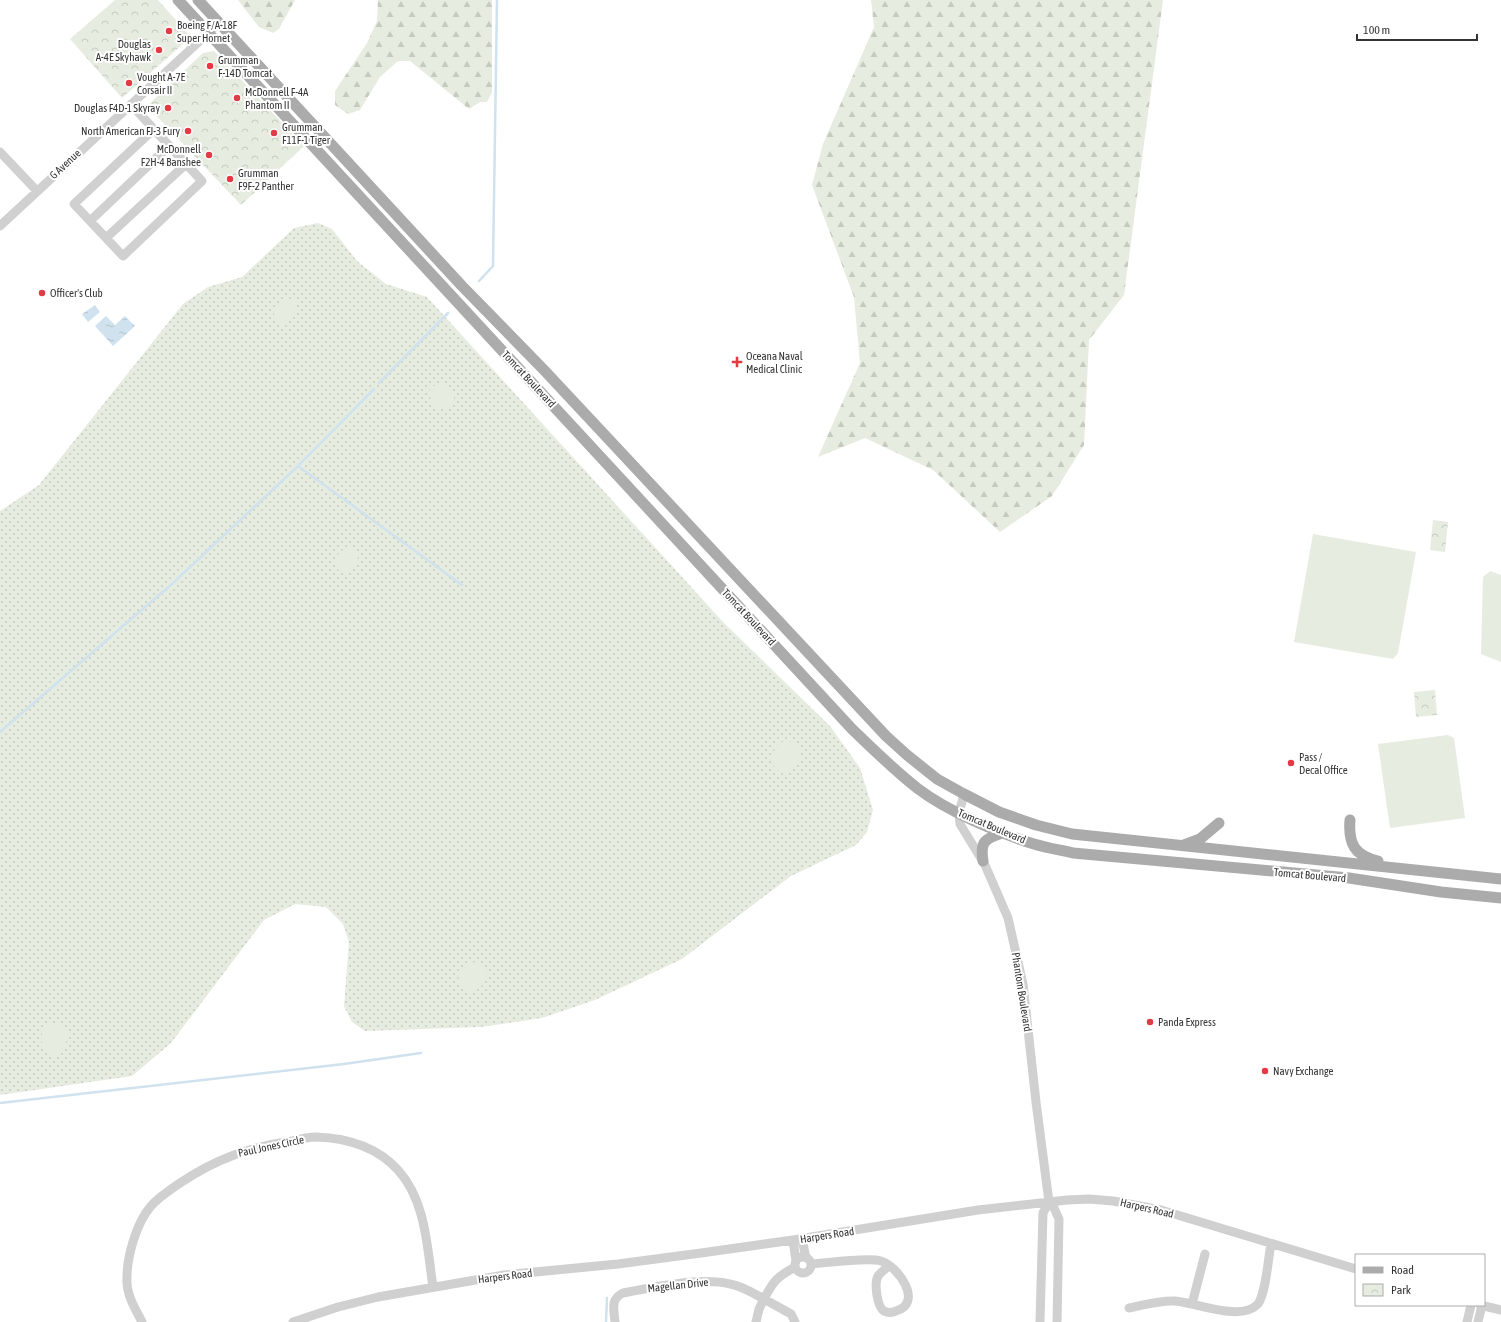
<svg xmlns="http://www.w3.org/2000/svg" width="1501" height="1322" font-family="'Asap Condensed',sans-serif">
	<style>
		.grass { fill: url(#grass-dots) }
		.forest { fill: url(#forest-firs) }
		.park { fill: url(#park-crowns) }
		.garden { fill: #e6ecdf }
		.water { fill: url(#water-ripples) }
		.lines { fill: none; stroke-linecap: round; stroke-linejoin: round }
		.stream { stroke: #cfe2ee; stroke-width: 2.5 }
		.minor { stroke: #d0d0d0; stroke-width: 9 }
		.major { stroke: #ababab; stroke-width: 11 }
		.poi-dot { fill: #e63946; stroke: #fff; stroke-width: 1.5 }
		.labels { text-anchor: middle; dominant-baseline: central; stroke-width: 4; stroke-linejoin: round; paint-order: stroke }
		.poi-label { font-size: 11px; fill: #333; stroke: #fff; text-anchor: start }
		.street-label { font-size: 11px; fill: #333; stroke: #fff }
	</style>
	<defs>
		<pattern id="grass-dots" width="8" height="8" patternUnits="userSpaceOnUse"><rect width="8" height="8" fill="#e6ecdf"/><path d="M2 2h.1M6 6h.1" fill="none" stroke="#c6cbc0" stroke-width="1.8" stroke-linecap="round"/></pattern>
		<pattern id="forest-firs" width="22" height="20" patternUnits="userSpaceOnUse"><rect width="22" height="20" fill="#e6ecdf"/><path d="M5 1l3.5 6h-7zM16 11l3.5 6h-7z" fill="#c6cbc0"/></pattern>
		<pattern id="park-crowns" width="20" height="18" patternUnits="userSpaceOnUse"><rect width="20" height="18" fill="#e6ecdf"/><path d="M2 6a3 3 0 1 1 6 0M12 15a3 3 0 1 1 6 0" fill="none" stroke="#c6cbc0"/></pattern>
		<pattern id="water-ripples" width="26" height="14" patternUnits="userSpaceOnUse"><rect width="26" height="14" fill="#cfe2ee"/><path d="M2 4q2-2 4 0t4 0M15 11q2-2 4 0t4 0" fill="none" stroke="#b2c2cd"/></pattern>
	</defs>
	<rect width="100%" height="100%" fill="#fff"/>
	<path class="grass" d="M 318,223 L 332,229 L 357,261 L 386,284 L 427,297 L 723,622 L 830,726 L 860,768 L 873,810 L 867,832 L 856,845 L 791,876 L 682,959 L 595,1000 L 542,1018 L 481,1027 L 365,1031 L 352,1022 L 344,1006 L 349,942 L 343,924 L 326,907 L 295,904 L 264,920 L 171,1043 L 132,1076 L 0,1095 L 0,511 L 39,485 L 183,304 L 208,287 L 242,277 L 294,228 Z"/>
	<path class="forest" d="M 238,0 L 295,0 L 279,29 L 273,33 L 259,27 Z
		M 378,0 L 492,0 L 492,92 L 487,102 L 480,102 L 469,109 L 410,61 L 398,61 L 380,77 L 360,110 L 348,114 L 335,105 L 335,91 L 367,43 L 377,21 Z
		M 871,0 L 1163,0 L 1124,295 L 1089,340 L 1084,445 L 1052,496 L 1000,532 L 933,470 L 865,438 L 818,457 L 860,363 L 854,297 L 812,185 L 823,144 L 874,27 Z"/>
	<path class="park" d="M 115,0 L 158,0 L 191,37 L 122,98 L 70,39 Z
		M 214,51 L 304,146 L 241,205 L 147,106 L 203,53 Z
		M 1433,520 L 1448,522 L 1445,552 L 1430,550 Z
		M 1435,690 L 1437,715 L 1416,717 L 1414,692 Z"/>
	<path class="garden" d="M 286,299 C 305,296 297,324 280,323 L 275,320 L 274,314 L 279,304 Z
		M 440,384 L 447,388 L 454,396 L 454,404 L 448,410 C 437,411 425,398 431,387 Z
		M 1313,534 L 1416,552 L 1398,653 L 1393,659 L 1294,642 Z
		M 349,547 L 353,548 L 357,552 L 358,562 L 348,572 L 342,572 L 337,569 C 332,559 339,550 349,547 Z
		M 1490,571 L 1501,575 L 1501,662 L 1481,654 L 1483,577 Z
		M 1448,735 L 1454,738 L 1465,818 L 1390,828 L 1378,744 Z
		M 787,740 C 794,742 799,748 801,755 C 800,763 794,770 786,773 C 765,771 769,745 787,740 Z
		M 478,962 L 484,966 L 487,971 C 487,984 479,993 465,991 C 451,979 462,963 478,962 Z
		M 58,1023 L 65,1027 L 68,1035 L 63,1052 C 43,1068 29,1023 58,1023 Z"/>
	<path class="water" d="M 95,305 L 100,312 L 88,322 L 82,314 Z
		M 106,316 L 115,325 L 125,316 L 135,326 L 113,346 L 95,326 Z"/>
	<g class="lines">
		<path class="stream" d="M 479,281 L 493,266 L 497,0
			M 379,383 L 448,313
			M 298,466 L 462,585
			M 0,732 L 173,583 L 298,466 L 374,389
			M 0,1103 L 344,1064 L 421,1053
			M 606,1322 L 607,1298"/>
		<path class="minor" d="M 131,104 C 154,130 178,155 202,181 L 123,256 L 74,204 L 154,129
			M 0,152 L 37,191
			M 90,221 L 169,146
			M 0,226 L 219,23
			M 106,238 L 186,164
			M 964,794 L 959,813 L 960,824 L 985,865 L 1008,918 L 1023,984 L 1036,1102 L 1049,1202 L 1043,1213 L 1040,1322
			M 1049,1202 L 1054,1208 L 1059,1219 L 1057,1322
			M 802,1239 L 806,1258
			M 793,1240 L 796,1261
			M795 1265a8 8 0 1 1 16 0a8 8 0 1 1-16 0Z
			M 811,1264 C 828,1263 866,1257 881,1261 C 898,1266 924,1303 896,1311 C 892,1313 888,1313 884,1311 C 877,1307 874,1283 878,1276 C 881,1272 885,1269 889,1266
			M 1192,1304 L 1205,1254
			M 1480,1305 L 1501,1310
			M 1129,1308 C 1144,1305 1160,1300 1175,1301 C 1198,1303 1241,1322 1258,1304 C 1266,1293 1268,1259 1271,1244
			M 142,1322 C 136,1310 127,1296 127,1282 C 126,1259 136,1223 151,1206 C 159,1197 170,1190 180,1183 C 216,1159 249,1147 292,1141 C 300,1139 308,1137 316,1137 C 346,1138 377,1147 398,1170 C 426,1201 427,1247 433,1287
			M 293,1322 L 338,1307 L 378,1297 L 504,1275 L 618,1264 L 701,1253 L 793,1240 L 978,1210 L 1067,1200 L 1089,1199 L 1113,1201 L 1161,1210 L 1356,1269
			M 615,1322 C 614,1310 610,1299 623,1293 C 653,1287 701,1277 730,1284 C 742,1286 753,1293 764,1299 C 774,1280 777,1277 795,1267
			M 756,1322 L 759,1309 L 764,1299 L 791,1314 L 795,1322
			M 1467,1322 L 1471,1305
			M 1478,1322 L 1482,1305"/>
		<path class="major" d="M 178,0 L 852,729 C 873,749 894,770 917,788 C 947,811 998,833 1034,844 C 1047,848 1060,850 1073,853 L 1349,878 L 1441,892 L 1501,898
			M 198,0 L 462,286 L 544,370 L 886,736 L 907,755 L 937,779 L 964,794 L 999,812 L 1036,825 L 1072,834 L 1501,879
			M 1350,820 C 1348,844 1355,856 1378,861
			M 1184,845 L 1200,839 L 1219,823
			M 983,861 C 980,842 984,839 1002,833"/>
	</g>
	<g class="poi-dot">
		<circle cx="169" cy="31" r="4"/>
		<circle cx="159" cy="50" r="4"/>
		<circle cx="210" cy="66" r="4"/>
		<circle cx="129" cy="83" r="4"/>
		<circle cx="237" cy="98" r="4"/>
		<circle cx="168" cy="108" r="4"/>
		<circle cx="188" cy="131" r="4"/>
		<circle cx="274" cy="133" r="4"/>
		<circle cx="209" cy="155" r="4"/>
		<circle cx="230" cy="179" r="4"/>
		<circle cx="42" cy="293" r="4"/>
		<path d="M735 356h4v4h4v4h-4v4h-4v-4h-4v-4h4z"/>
		<circle cx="1291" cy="763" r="4"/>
		<circle cx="1150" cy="1022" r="4"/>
		<circle cx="1265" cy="1071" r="4"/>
	</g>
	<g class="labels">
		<g class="poi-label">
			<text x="177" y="25">Boeing F/A-18F<tspan x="177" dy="13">Super Hornet</tspan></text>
			<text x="151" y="44" text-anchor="end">Douglas<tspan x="151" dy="13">A-4E Skyhawk</tspan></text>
			<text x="218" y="60">Grumman<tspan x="218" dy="13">F-14D Tomcat</tspan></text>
			<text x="137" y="77">Vought A-7E<tspan x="137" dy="13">Corsair II</tspan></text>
			<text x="245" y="92">McDonnell F-4A<tspan x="245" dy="13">Phantom II</tspan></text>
			<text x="160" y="108" text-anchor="end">Douglas F4D-1 Skyray</text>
			<text x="282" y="127">Grumman<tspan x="282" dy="13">F11F-1 Tiger</tspan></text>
			<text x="180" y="131" text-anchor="end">North American FJ-3 Fury</text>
			<text x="201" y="149" text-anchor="end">McDonnell<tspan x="201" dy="13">F2H-4 Banshee</tspan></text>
			<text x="238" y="173">Grumman<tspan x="238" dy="13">F9F-2 Panther</tspan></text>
			<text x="50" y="293">Officer's Club</text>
			<text x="746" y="356">Oceana Naval<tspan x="746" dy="13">Medical Clinic</tspan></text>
			<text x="1299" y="757">Pass /<tspan x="1299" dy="13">Decal Office</tspan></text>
			<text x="1158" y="1022">Panda Express</text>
			<text x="1273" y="1071">Navy Exchange</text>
		</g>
		<g class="street-label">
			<text transform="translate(65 164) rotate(-43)">G Avenue</text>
			<text transform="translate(529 379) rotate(47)">Tomcat Boulevard</text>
			<text transform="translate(749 617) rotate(47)">Tomcat Boulevard</text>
			<text transform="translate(992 826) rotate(23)">Tomcat Boulevard</text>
			<text transform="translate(1310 875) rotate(5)">Tomcat Boulevard</text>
			<text transform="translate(1022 992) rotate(81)">Phantom Boulevard</text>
			<text transform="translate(271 1146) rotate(-12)">Paul Jones Circle</text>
			<text transform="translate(1147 1208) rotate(13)">Harpers Road</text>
			<text transform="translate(827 1235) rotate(-9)">Harpers Road</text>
			<text transform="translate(505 1276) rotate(-7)">Harpers Road</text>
			<text transform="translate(678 1285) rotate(-6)">Magellan Drive</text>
		</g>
	</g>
	<rect x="1355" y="1254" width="130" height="52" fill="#ffffff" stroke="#adadad"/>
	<rect x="1363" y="1267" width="20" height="6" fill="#ababab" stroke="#adadad"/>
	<text x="1391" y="1274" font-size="12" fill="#333333">Road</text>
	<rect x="1363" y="1284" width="20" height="12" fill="url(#park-crowns)" stroke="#adadad"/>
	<text x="1391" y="1294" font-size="12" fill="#333333">Park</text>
	<path d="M1357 34v6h120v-6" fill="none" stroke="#333333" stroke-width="2"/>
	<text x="1363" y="34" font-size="12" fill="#333333" stroke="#ffffff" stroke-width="3" paint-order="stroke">100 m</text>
</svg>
